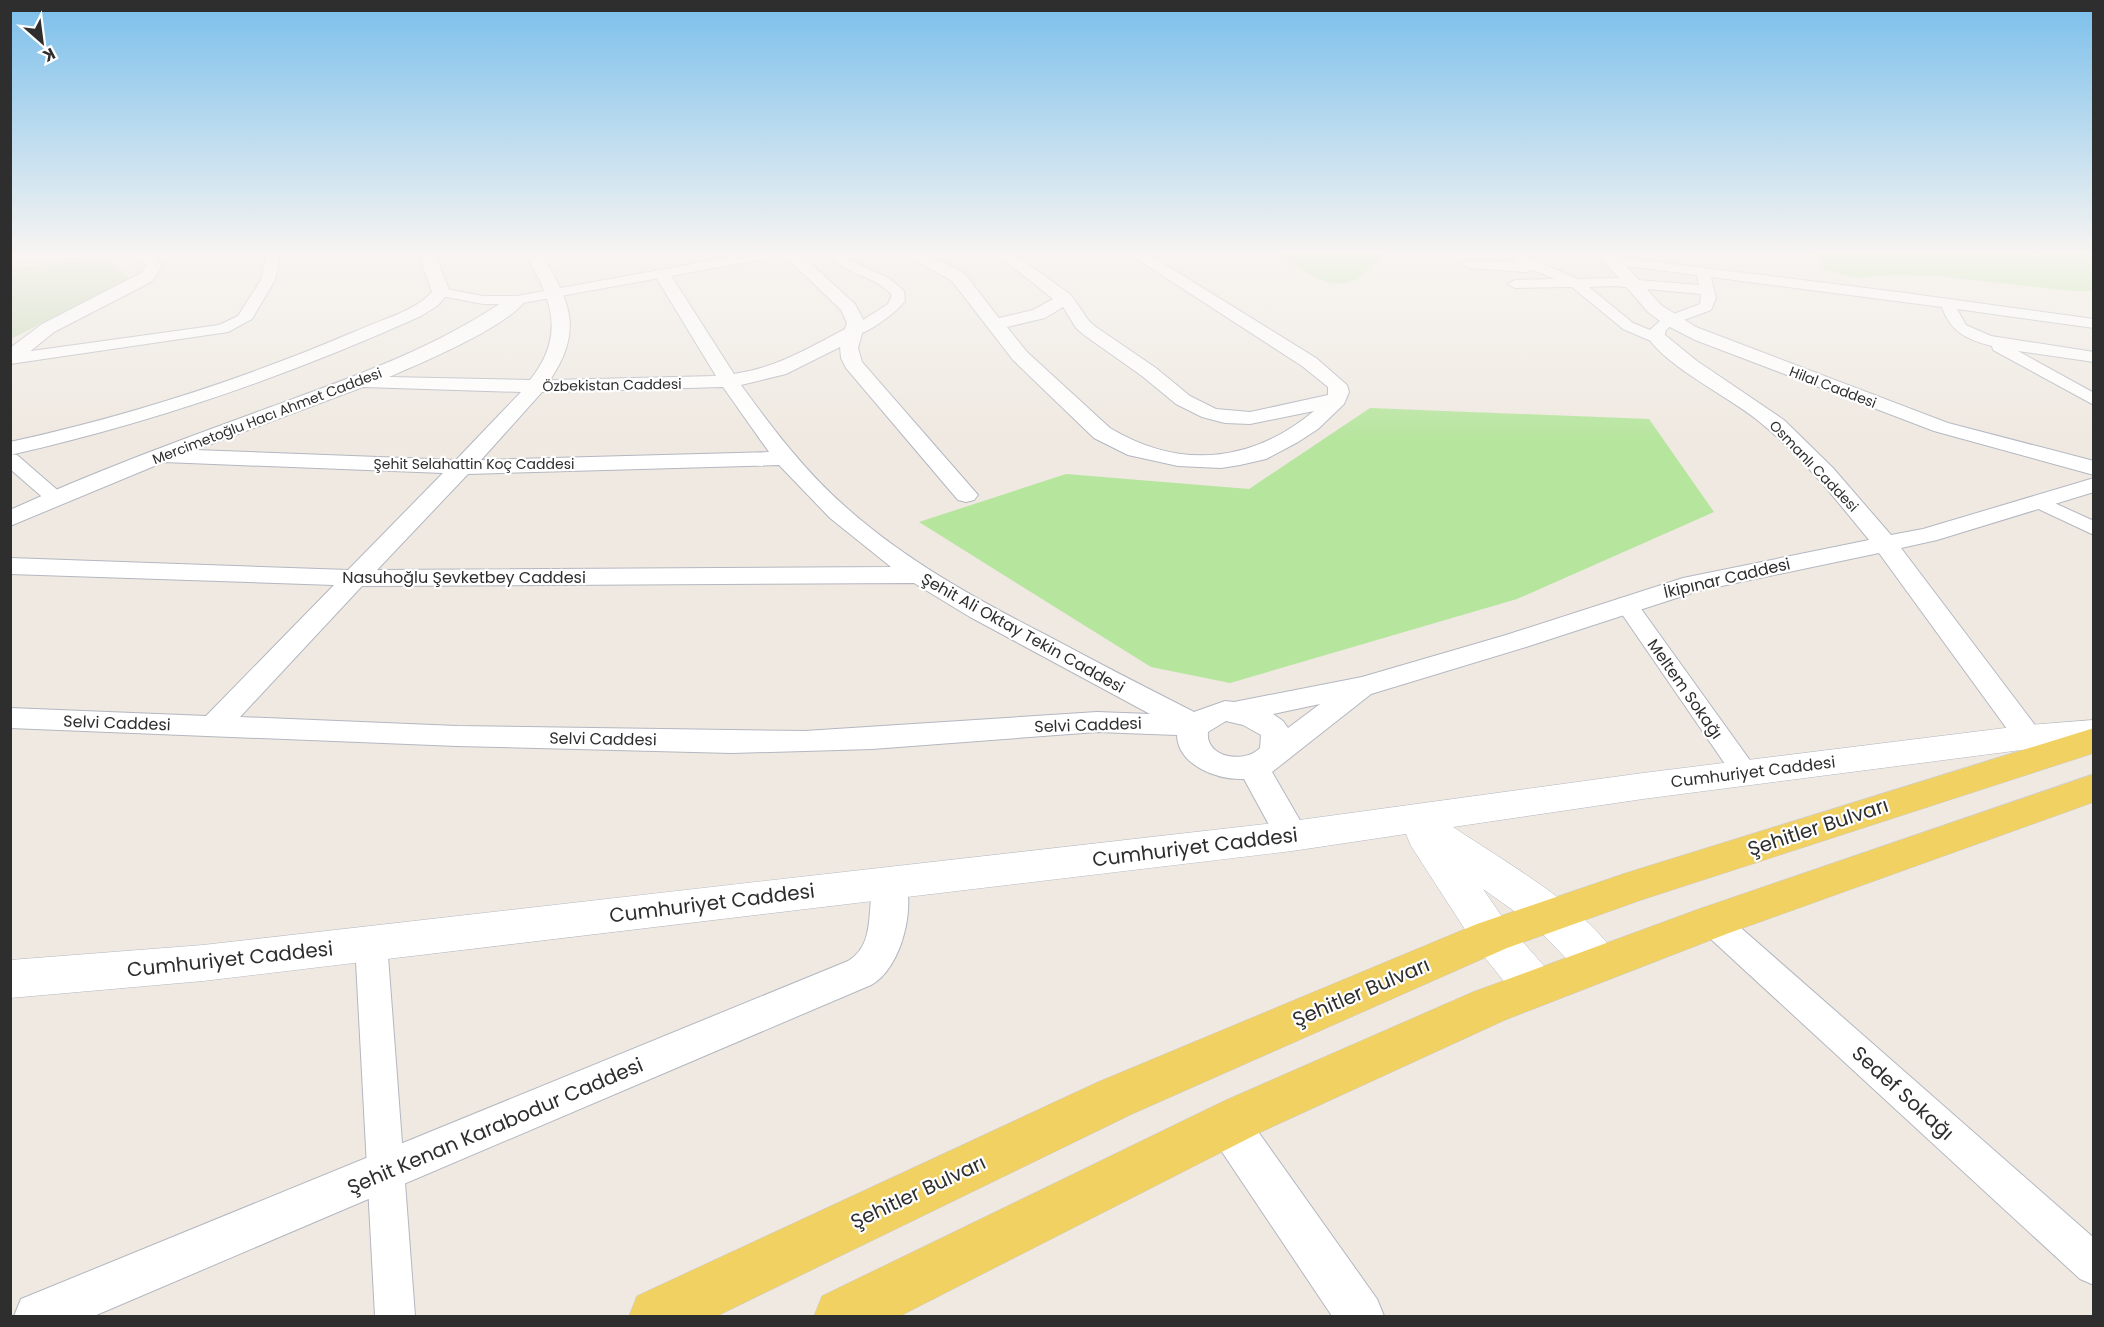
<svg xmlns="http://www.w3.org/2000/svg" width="2104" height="1327" font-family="Poppins,sans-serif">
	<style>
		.green { fill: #b6e59e }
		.cemetery { fill: #c8d9b8 }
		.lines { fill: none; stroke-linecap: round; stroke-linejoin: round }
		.minor-casing { stroke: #b4b7c1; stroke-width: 2 }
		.tertiary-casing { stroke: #b4b7c1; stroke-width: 2 }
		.secondary-casing { stroke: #b4b7c1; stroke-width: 1 }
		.primary-casing { stroke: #c9c9c9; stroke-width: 1 }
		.minor { fill: #fff; fill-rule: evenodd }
		.tertiary { fill: #fff; fill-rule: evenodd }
		.secondary { fill: #fff; fill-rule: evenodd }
		.primary { fill: #f2d163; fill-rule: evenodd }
		.labels { text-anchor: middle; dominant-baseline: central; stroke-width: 4.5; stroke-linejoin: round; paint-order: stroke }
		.far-street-label { font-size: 14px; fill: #2e2e2e; stroke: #fff }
		.street-label { font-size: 16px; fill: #2e2e2e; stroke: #fff }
		.near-street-label { font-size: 20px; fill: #2e2e2e; stroke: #fff }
	</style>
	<rect width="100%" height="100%" fill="#efe9e1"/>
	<path class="green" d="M 1275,252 L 1388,252 C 1378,261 1367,272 1356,279 C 1329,294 1296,266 1275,252 Z
		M 1798,252 L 2093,252 L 2093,291 L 2074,291 L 1936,276 L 1894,275 L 1856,278 L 1821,269 L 1819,258 Z
		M 1370,408 L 1649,419 L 1714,512 L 1517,599 L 1230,683 L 1151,667 L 919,522 L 1066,474 L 1249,489 Z"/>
	<path class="cemetery" d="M 108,260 L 129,278 L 11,339 L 11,268 Z"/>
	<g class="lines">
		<defs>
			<path id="minor" d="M 122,252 L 115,256 L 10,261 L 10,253 Z
				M 267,252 L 281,252 L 275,280 L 252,319 L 228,332 L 10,364 L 10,354 L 219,325 L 238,316 L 261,280 Z
				M 534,252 L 564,252 L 562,255 L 535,260 L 528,256 Z
				M 758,252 L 788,252 L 781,256 L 517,304 L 483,304 L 436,295 L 434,292 L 441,288 L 483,296 L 517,296 Z
				M 824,252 L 839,252 L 851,261 L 889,278 L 904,291 L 905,301 C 897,312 862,339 849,335 L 846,332 L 849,329 L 888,304 L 892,295 C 873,274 842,274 824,252 Z
				M 1496,252 L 1515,252 L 1578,279 L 1614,278 L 1699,285 L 1697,275 L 1611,264 L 1609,261 L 1616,257 L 1898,292 L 2094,319 L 2094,328 L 1957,309 L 1966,325 L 1991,336 L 2094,352 L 2094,362 L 2018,351 L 2094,393 L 2094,405 L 1993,350 L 1992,346 C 1968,340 1950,332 1942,307 L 1711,277 L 1716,298 L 1711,310 L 1673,324 L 1666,330 L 1663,342 L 1658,344 L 1623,329 L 1572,287 L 1515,288 L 1508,284 L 1515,280 L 1555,279 L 1533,270 L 1527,272 L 1469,268 L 1462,264 L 1469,260 L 1518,263 ZM 1614,286 L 1701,294 L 1700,304 L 1663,318 L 1650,330 L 1633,323 L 1589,287 Z
				M 10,454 L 17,455 L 62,494 L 65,498 L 62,502 L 48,502 L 10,469 Z
				M 2039,496 L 2094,521 L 2094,535 L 2032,506 L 2029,502 L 2032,498 Z
				M 1626,597 L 1634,599 L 1754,766 L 1758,773 L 1754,780 L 1745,782 L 1736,780 L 1615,604 L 1618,599 Z
				M 1713,910 L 1724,913 L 2094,1238 L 2094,1285 L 2080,1279 L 1702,931 L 1698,922 L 1702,913 Z
				M 371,930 L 382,934 L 387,943 L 415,1316 L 375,1316 L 355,943 L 360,934 Z"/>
			<path id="tertiary" d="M 138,252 L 154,252 L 162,267 L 151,282 L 54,332 L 17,362 L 10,364 L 10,348 L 42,324 L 139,274 L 146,267 Z
				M 418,252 L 434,252 L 450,292 L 437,306 L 421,316 C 288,376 152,423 10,455 L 10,442 C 129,416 244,379 356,331 C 380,320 414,312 432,292 Z
				M 524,252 L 540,252 C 570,301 584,329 550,380 L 716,376 L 654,274 L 662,269 L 670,274 L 734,374 C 776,368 809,348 845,329 L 847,323 L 841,310 L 781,252 L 798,252 L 855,304 L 865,323 L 858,348 L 862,362 L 978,495 L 974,500 L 966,502 L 958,500 L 846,368 L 841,358 L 840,347 L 786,374 L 741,385 C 773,429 806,473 848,509 C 908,562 978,600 1048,636 C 1096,662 1145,687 1194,712 L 1225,701 L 1234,702 L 1362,677 L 1506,635 L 1683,578 L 1869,540 C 1834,497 1799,453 1756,419 C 1727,396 1668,367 1649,339 L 1651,335 L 1665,335 L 1697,361 L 1784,420 L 1833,468 L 1891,535 L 1923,529 L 2094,478 L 2094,492 L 1937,540 L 1901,548 L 2044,737 L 2040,744 L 2029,747 L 2018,744 L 1879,553 L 1698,591 L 1526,647 L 1371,694 L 1272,772 L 1309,836 L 1304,845 L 1292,849 L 1280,845 L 1244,779 C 1218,780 1178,766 1177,735 L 1097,732 L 872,749 L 732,753 L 457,746 L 10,728 L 10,708 L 206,716 L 334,585 L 10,574 L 10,558 L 348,570 L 443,473 L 164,462 L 10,526 L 10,510 C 95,471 181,440 268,408 C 353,377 437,348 511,296 L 523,296 L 526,300 C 507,327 421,363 389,377 L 530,380 C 567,334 551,298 524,252 ZM 363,387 L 521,392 L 456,460 L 195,450 ZM 723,387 L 769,452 L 481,460 L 542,392 ZM 779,465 L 830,518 L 891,567 L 377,570 L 468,474 ZM 914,583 L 970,617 L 1150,714 L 1097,712 L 805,731 L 457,726 L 240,717 L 362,586 ZM 1320,704 L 1288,728 L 1283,721 L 1273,714 ZM 1226,721 L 1243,725 L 1261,735 L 1260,748 C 1245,764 1205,758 1208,732 Z
				M 900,252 L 921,252 L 964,273 L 999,318 L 1033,310 L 1053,299 L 994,252 L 1012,252 L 1071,295 L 1089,321 L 1096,327 L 1156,368 L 1190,396 L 1216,409 L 1250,412 L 1328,395 L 1328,387 L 1302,366 L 1126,252 L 1145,252 L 1316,358 L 1347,385 L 1349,392 L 1344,404 L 1318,429 L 1298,442 L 1266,459 L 1240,465 L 1221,468 L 1178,466 L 1128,455 L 1094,438 L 1013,360 L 952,281 ZM 1063,307 L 1076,328 L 1084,335 L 1142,376 L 1176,404 L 1202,417 L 1225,423 L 1250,424 L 1314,411 C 1252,463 1180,470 1110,428 L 1027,352 L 1007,327 L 1045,318 Z
				M 1596,252 L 1614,252 L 1661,305 L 1696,327 L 1948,423 L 2094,461 L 2094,475 L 1934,431 L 1695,340 L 1664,324 L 1648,312 Z
				M 890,868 L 902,872 C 918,902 902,969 871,985 L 94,1316 L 14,1316 L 21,1299 L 848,961 C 880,942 863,900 878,872 Z
				M 1227,1103 L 1242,1109 L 1377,1299 L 1384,1316 L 1332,1316 L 1212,1137 L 1206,1123 L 1212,1109 Z"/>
			<path id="secondary" d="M 2094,720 L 2094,744 L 2029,749 L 1643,799 L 1453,827 C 1502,860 1595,912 1621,964 L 1614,977 L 1599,982 L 1584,977 L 1535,926 L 1483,889 L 1507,924 L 1552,975 L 1558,988 L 1552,1001 L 1536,1007 L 1520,1001 L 1477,948 L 1411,846 L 1406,834 L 1292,851 L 203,981 L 10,998 L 10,960 L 203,945 L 1292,821 L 1643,773 L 2029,725 Z"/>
			<path id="primary" d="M 2094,728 L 2094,753 L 1641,900 L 1507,948 L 1132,1114 L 717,1316 L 629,1316 L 637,1296 L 1098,1082 L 1477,924 L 1626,873 Z
				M 2094,774 L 2094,802 L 1729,933 L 1505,1020 L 1261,1132 L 900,1316 L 814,1316 L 822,1296 L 1226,1100 L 1473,992 L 1699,909 Z"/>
		</defs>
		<use href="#minor" class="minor-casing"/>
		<use href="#tertiary" class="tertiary-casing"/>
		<use href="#secondary" class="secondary-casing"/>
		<use href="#primary" class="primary-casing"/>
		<use href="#minor" class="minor"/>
		<use href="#tertiary" class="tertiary"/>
		<use href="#secondary" class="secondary"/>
		<use href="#primary" class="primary"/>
	</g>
	<linearGradient id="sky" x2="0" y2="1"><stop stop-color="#7abfeb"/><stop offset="0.58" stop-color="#f8f5f2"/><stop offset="1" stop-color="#f8f5f2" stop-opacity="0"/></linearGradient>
	<rect width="2104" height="438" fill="url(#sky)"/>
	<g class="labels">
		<g class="far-street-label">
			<text transform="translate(612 385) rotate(-1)">Özbekistan Caddesi</text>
			<text transform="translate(1833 387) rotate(21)">Hilal Caddesi</text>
			<text transform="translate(267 416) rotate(-21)">Mercimetoğlu Hacı Ahmet Caddesi</text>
			<text x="474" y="464">Şehit Selahattin Koç Caddesi</text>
			<text transform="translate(1814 466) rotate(46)">Osmanlı Caddesi</text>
		</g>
		<g class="street-label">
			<text x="464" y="577">Nasuhoğlu Şevketbey Caddesi</text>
			<text transform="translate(1727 578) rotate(-13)">İkipınar Caddesi</text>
			<text transform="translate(1023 633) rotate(29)">Şehit Ali Oktay Tekin Caddesi</text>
			<text transform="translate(1685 689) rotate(55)">Meltem Sokağı</text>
			<text transform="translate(117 723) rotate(2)">Selvi Caddesi</text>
			<text transform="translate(1088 725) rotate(-2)">Selvi Caddesi</text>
			<text transform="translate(603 739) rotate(1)">Selvi Caddesi</text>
			<text transform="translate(1753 772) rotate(-7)">Cumhuriyet Caddesi</text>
		</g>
		<g class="near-street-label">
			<text transform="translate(1818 827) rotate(-18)">Şehitler Bulvarı</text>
			<text transform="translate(1195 847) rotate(-7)">Cumhuriyet Caddesi</text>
			<text transform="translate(712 903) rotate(-7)">Cumhuriyet Caddesi</text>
			<text transform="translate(230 959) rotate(-6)">Cumhuriyet Caddesi</text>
			<text transform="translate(1361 992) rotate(-23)">Şehitler Bulvarı</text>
			<text transform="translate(1903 1093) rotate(42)">Sedef Sokağı</text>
			<text transform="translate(495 1126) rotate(-23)">Şehit Kenan Karabodur Caddesi</text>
			<text transform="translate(918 1192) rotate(-25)">Şehitler Bulvarı</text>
		</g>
	</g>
	<rect width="2104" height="1327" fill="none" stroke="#2e2e2e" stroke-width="24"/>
	<g transform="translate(42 42) rotate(152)" stroke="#ffffff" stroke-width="4.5" paint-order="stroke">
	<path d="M0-4.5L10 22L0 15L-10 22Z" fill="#2e2e2e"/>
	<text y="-9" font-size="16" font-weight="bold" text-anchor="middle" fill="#2e2e2e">K</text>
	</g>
</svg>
